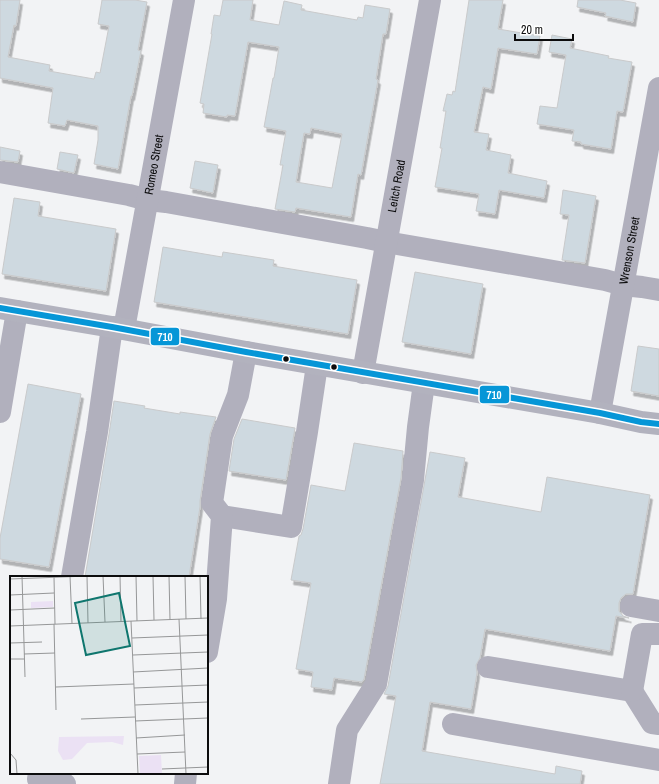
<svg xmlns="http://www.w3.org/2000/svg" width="659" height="784" font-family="'Archivo Narrow',sans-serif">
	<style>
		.building { fill: #ced9e0; stroke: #c9cacb; fill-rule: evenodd; filter: url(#shadow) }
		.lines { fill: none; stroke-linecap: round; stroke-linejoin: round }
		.minor { stroke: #b1b0bd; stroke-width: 22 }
		.major { stroke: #b2b2be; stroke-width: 22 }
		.bus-1-casing { stroke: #fff; stroke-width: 9 }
		.bus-1 { stroke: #0696d7; stroke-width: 6 }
		.bus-dot { fill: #0c0c0d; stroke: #fff; stroke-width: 1.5 }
		.labels { text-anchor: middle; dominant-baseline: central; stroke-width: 3; stroke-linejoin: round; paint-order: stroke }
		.street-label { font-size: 12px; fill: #0c0c0d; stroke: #fff }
		.inset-road { fill: none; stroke: #969798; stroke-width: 1 }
		.view { fill: #0f766e; fill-opacity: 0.15; stroke: #0f766e; stroke-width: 2 }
		.inset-edge { fill: none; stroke: #0c0c0d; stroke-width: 2 }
		.line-badge { stroke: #fff; stroke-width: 1.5 }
		.badge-label { font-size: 11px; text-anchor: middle; font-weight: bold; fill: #fff }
	</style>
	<defs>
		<filter id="shadow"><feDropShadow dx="2.5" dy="4.5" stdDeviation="0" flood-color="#0004"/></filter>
	</defs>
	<rect width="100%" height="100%" fill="#f2f3f5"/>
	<path class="building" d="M 0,0 L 20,0 L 16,26 L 14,25 L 8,57 L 50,65 L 49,71 L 94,79 L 96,72 L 100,73 L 109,26 L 98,24 L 102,0 L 135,0 L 147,2 L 138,50 L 141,51 L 132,96 L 131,96 L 118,169 L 94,164 L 98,140 L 98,126 L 67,120 L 65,126 L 48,123 L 53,88 L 0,78 Z
		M 223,0 L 253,0 L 250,20 L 279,25 L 284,1 L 302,5 L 301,10 L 357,20 L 358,17 L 363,18 L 365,5 L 390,9 L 386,34 L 383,34 L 376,79 L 378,80 L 361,175 L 358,174 L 351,217 L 296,208 L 295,212 L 275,209 L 283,165 L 280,165 L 286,131 L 264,127 L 273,78 L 274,78 L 279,47 L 248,42 L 235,116 L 227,115 L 227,117 L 203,113 L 204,104 L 200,103 L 212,34 L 211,34 L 214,15 L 220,16 ZM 311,128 L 342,134 L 332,188 L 296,182 L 304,133 L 310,134 Z
		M 469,0 L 503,0 L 498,29 L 540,36 L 537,54 L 498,48 L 491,89 L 483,87 L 474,132 L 489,134 L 486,150 L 511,155 L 508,173 L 547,181 L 544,198 L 499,190 L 495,214 L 476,211 L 479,194 L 435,187 L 442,148 L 440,148 L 446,111 L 443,111 L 447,94 L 452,95 L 453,91 L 455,92 Z
		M 578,0 L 620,0 L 636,3 L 633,22 L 605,16 L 606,13 L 577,7 Z
		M 552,35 L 572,39 L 570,48 L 609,56 L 608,58 L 632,62 L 623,112 L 617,111 L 611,149 L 581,144 L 581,142 L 572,141 L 574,130 L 537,124 L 540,106 L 557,108 L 566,55 L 549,52 Z
		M 0,147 L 20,151 L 18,162 L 0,160 Z
		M 60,152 L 78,155 L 74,173 L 57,169 Z
		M 195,161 L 218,165 L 213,193 L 190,188 Z
		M 563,190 L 596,196 L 585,263 L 562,260 L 569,215 L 560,214 Z
		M 14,198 L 40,202 L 38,216 L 116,229 L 106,291 L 2,274 Z
		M 163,247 L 222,257 L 223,252 L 274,260 L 273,266 L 357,280 L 348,334 L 154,302 Z
		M 415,272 L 483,284 L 471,354 L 402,342 Z
		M 638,346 L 659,349 L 659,396 L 631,391 Z
		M 28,384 L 81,394 L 49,567 L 0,559 L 0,538 Z
		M 114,401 L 145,406 L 144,408 L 180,414 L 180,412 L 216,417 L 210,434 L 200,501 L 200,507 L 189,577 L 85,577 L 109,434 Z
		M 242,419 L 295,428 L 286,480 L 229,471 L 234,439 Z
		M 354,443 L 403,451 L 401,478 L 364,679 L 362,682 L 334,678 L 332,690 L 311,687 L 313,672 L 296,669 L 311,583 L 291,580 L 299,536 L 301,535 L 303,529 L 311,485 L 345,491 Z
		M 430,452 L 465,458 L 458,497 L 541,512 L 547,477 L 650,495 L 633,594 L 626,594 L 621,598 L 619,603 L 619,611 L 623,616 L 629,618 L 616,616 L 610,651 L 485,629 L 480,658 L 476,665 L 477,673 L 471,709 L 430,702 L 422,751 L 555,774 L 556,766 L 582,771 L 580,784 L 380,784 L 396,696 L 384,694 L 388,686 Z"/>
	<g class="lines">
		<g class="minor">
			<path d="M 0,172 L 129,195 L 148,200 L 166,202 L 367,238 L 386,242 L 605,280 L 623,285 L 642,287 L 659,290"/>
			<path id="s1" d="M 124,329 L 184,0"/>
			<path id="s2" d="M 363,373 L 430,0"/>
			<path d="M 0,412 L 17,311"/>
			<path id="s3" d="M 600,413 L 659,88"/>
			<path d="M 222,516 L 291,527 L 307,432 L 317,365"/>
			<path d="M 72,577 L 97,432 L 112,327"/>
			<path d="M 631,606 L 659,611"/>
			<path d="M 207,652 L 216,599 L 222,516 L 212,503 L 222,436 L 238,395 L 246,352"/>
			<path d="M 488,667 L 632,691 L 652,723 L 659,724"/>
			<path d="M 632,691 L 642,634 L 659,634"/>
			<path d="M 453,724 L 659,760"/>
			<path d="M 39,773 L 38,779 L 65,784"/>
			<path d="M 185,784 L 186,773"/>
			<path d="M 339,784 L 347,730 L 376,684 L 413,480 L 418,427 L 424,383"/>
		</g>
		<path class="major" d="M 0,308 L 112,327 L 246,352 L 600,413 L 641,422 L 659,424"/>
		<defs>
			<path id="bus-1" d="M 0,308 L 112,327 L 246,352 L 600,413 L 641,422 L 659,424"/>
		</defs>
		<use href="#bus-1" class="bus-1-casing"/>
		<use href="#bus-1" class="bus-1"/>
	</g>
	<g class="bus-dot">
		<circle cx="286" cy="359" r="3.5"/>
		<circle cx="334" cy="367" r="3.5"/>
	</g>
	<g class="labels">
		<g class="street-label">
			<text stroke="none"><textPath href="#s1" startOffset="167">Romeo Street</textPath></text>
			<text stroke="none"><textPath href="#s2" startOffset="190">Leitch Road</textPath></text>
			<text stroke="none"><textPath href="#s3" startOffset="165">Wrenson Street</textPath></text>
		</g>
	</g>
	<g transform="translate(10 576)">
		<rect width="198" height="198" fill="#f2f3f5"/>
		<path d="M 43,25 L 43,31 L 21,32 L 21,26 ZM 114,160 L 113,169 L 102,166 L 77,167 L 62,183 L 53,184 L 48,175 L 49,161 ZM 151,179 L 152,198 L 130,198 L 129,180 Z" fill="#ebe1f4"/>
		<path class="inset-road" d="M 12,0 L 15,101M 60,0 L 62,47M 77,0 L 78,47M 93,0 L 95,46M 110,0 L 111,46M 126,0 L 127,45M 143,0 L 144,44M 159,0 L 160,44M 175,0 L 176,43M 190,0 L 191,43M 44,1 L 45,48M 0,3 L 78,0M 0,19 L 44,17M 0,34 L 45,32M 169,43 L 176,198M 121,45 L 128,198M 44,48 L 46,134M 0,50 L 198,42M 122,62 L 198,59M 0,67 L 32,66M 14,78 L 45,77M 123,79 L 198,76M 0,83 L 14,83M 123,96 L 198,92M 46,111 L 124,108M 124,112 L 198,109M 125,129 L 198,126M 71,143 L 125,141M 125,145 L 198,142M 126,162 L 175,159M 0,177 L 6,184 L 7,198M 127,178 L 175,176M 152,193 L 198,191"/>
		<path class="view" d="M 109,17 L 120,70 L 76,79 L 65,27 Z"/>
		<rect width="198" height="198" class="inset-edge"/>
	</g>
	<g class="line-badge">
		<rect x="150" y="327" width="30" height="19" rx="4" fill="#0696d7"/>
		<rect x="479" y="385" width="31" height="19" rx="4" fill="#0696d7"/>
	</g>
	<g class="badge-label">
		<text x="165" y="341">710</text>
		<text x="494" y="399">710</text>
	</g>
	<path d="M515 34v6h58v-6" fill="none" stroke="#0c0c0d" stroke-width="2"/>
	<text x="521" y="34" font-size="12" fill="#0c0c0d" stroke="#ffffff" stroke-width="3" paint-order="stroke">20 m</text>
</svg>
